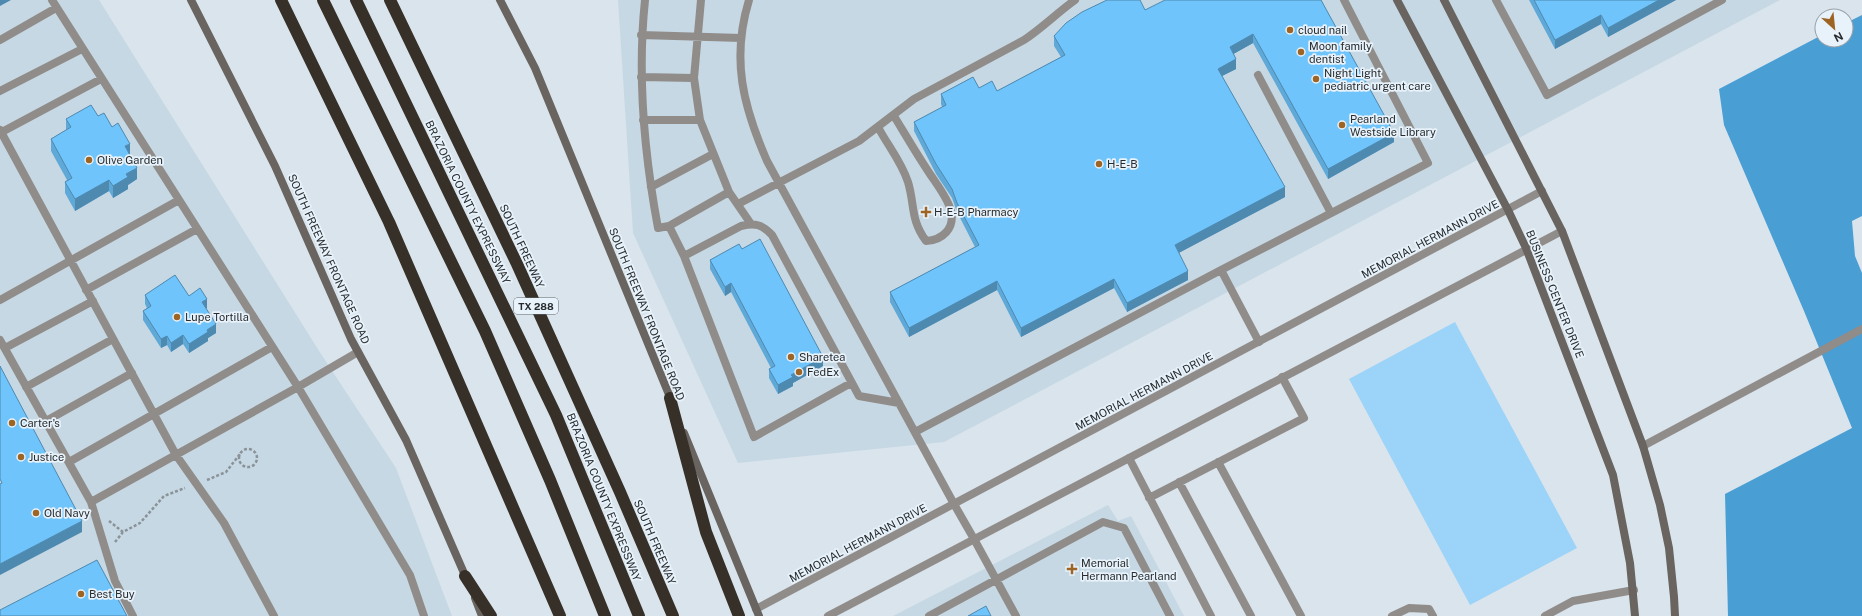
<svg xmlns="http://www.w3.org/2000/svg" width="1862" height="616" font-family="'Public Sans',sans-serif">
	<style>
		.built { fill: #c6d8e4 }
		.green { fill: #9cd3f8 }
		.water { fill: #499ed4 }
		.lines { fill: none; stroke-linecap: round; stroke-linejoin: round }
		.path { stroke: #8b9399; stroke-width: 2.5; stroke-dasharray: 3 2; stroke-linecap: butt }
		.lane { stroke: #908c89; stroke-width: 8 }
		.street { stroke: #908c89; stroke-width: 8 }
		.secondary { stroke: #69645f; stroke-width: 8 }
		.highway { stroke: #373029; stroke-width: 12 }
		.wall { fill: #5fa9d8 }
		.shaded-wall { fill: #4e89b0 }
		.building { fill: #6fc4fb; stroke: #4e89b0 }
		.poi-dot { fill: #9e6424; stroke: #e7f2fa; stroke-width: 1.5 }
		.labels { text-anchor: middle; dominant-baseline: central; stroke-width: 3.5; stroke-linejoin: round; paint-order: stroke }
		.shield { fill: #e7f2fa; stroke: #61676b; stroke-width: 1 }
		.shield-label { font-size: 10px; font-weight: bold; fill: #272b2e }
		.poi-label { font-size: 11px; fill: #272b2e; stroke: #e7f2fa; text-anchor: start }
		.street-label { font-size: 11px; fill: #272b2e; stroke: #e7f2fa }
	</style>
	<rect width="100%" height="100%" fill="#dae4ec"/>
	<path class="built" d="M 0,0 L 99,0 L 321,354 L 396,468 L 452,616 L 0,616 Z
		M 618,0 L 1780,0 L 944,442 L 738,463 L 633,233 Z
		M 1108,505 L 1118,521 L 1131,516 L 1184,616 L 893,616 Z"/>
	<path class="green" d="M 1455,322 L 1577,548 L 1470,605 L 1349,379 Z"/>
	<path class="water" d="M 1862,15 L 1862,216 L 1852,221 L 1855,256 L 1862,273 L 1862,616 L 1728,616 L 1725,494 L 1852,428 L 1804,311 L 1724,125 L 1719,89 L 1822,35 L 1822,40 L 1846,40 L 1846,23 Z"/>
	<g class="lines">
		<path class="path" d="M239 458a9 9 0 1 1 18 0a9 9 0 1 1-18 0Z
			M 207,480 L 226,472 L 240,454
			M 109,521 L 123,532
			M 115,542 L 123,532 L 140,523 L 164,496 L 185,488"/>
		<path class="lane" d="M 52,0 L 298,387 L 91,502
			M 645,0 C 637,77 644,153 658,228 L 669,226 L 729,192
			M 701,0 L 694,78 L 700,120 L 729,192 L 751,224
			M 749,0 C 731,59 743,106 767,161 L 954,504
			M 1496,0 L 1547,95 L 1722,0
			M 641,35 L 741,38
			M 0,40 L 56,8
			M 1258,75 L 1331,213
			M 641,77 L 694,78
			M 0,91 L 82,49
			M 643,120 L 700,120
			M 878,127 C 888,146 901,161 908,182 C 915,205 910,219 926,241 C 943,240 955,228 951,211 C 948,198 935,182 928,171 C 916,153 905,134 894,116
			M 0,130 L 176,455 L 224,523 L 274,616
			M 0,133 L 101,79
			M 651,187 L 713,154
			M 738,204 L 859,141 L 914,99 L 1024,40 C 1042,28 1057,13 1075,0
			M 669,226 L 684,256 L 754,437 L 851,383
			M 684,256 L 741,226 C 755,223 762,224 772,235 L 859,396 L 899,403
			M 86,290 L 197,229
			M 0,300 L 179,200
			M 0,340 L 91,502 L 115,581 L 133,616
			M 1259,342 L 1221,270 L 1428,163 L 1344,0
			M 5,348 L 93,301
			M 358,352 L 298,387 L 410,575 L 424,616
			M 26,387 L 113,339
			M 46,421 L 132,373
			M 915,432 L 1221,270
			M 1643,446 L 1862,329
			M 1129,458 L 1211,616
			M 69,462 L 272,347
			M 1218,462 L 1301,616
			M 1179,482 L 1251,616
			M 1149,498 L 1304,418 L 1282,377
			M 974,539 L 1016,616
			M 929,616 L 1103,522 L 1124,528 L 1170,616
			M 1392,616 L 1409,608 L 1429,609 L 1433,616
			M 1545,616 L 1573,601 L 1634,590"/>
		<path class="street" d="M 954,504 L 974,539
			M 756,609 L 1542,191
			M 828,616 L 1562,231"/>
		<path class="secondary" d="M 191,0 L 275,166 L 351,339 L 406,440 L 467,580
			M 500,0 L 535,68 L 672,402
			M 1397,0 L 1508,210 L 1526,248 L 1613,475 L 1630,563 L 1635,616
			M 1444,0 L 1562,231 L 1643,446 L 1660,505 L 1669,548 L 1674,597 L 1675,616
			M 684,433 L 759,616
			M 475,598 L 482,616"/>
		<path class="highway" d="M 281,0 L 389,222 L 560,616
			M 323,0 L 485,331 L 550,480 L 605,616
			M 356,0 L 556,415 L 639,616
			M 390,0 L 517,264 L 620,492 L 673,616
			M 670,398 L 706,532 L 739,616
			M 465,576 L 491,616"/>
	</g>
	<path class="wall" d="M 1321,0 L 1394,142 L 1328,179 L 1253,43 L 1233,54 L 1236,69 L 1222,76 L 1285,197 L 1178,253 L 1188,280 L 1127,312 L 1114,288 L 1021,337 L 997,290 L 909,337 L 890,302 L 890,292 L 975,247 L 957,212 L 952,198 L 936,174 L 914,131 L 914,122 L 942,107 L 941,104 L 941,94 L 979,88 L 997,91 L 1061,57 L 1054,46 L 1054,36 L 1145,10 Z
		M 1529,0 L 1676,0 L 1608,37 L 1601,24 L 1555,49 Z
		M 98,116 L 112,127 L 130,154 L 137,179 L 128,185 L 128,189 L 113,198 L 109,191 L 75,211 L 65,193 L 65,182 L 67,180 L 51,151 L 51,139 L 66,130 L 66,119 Z
		M 742,249 L 823,366 L 793,383 L 793,386 L 778,394 L 769,378 L 769,369 L 771,368 L 731,292 L 725,296 L 710,269 L 710,260 Z
		M 145,295 L 189,296 L 207,308 L 206,308 L 216,333 L 208,338 L 208,341 L 189,353 L 183,344 L 171,352 L 167,345 L 161,348 L 143,320 L 143,311 L 147,308 L 145,304 Z"/>
	<path class="shaded-wall" d="M 0,0 L 11,0 L 0,6 Z
		M 1659,0 L 1676,0 L 1608,37 L 1608,28 Z
		M 1601,15 L 1601,24 L 1555,49 L 1555,40 Z
		M 1253,34 L 1253,43 L 1230,56 L 1230,47 Z
		M 1236,59 L 1236,69 L 1218,78 L 1218,69 Z
		M 1394,133 L 1394,142 L 1328,179 L 1328,169 Z
		M 130,144 L 130,155 L 125,146 Z
		M 137,168 L 137,179 L 128,185 L 128,189 L 113,198 L 113,186 L 126,174 Z
		M 109,180 L 109,191 L 75,211 L 75,199 Z
		M 1285,187 L 1285,197 L 1175,255 L 1175,245 Z
		M 1188,271 L 1188,280 L 1127,312 L 1127,303 Z
		M 1114,279 L 1114,288 L 1021,337 L 1021,328 Z
		M 997,281 L 997,290 L 909,337 L 909,328 Z
		M 731,283 L 731,292 L 725,296 L 725,287 Z
		M 207,299 L 207,308 L 202,311 L 202,302 Z
		M 216,324 L 216,333 L 208,338 L 208,341 L 189,353 L 189,344 L 207,330 Z
		M 183,335 L 183,344 L 171,352 L 171,343 Z
		M 167,336 L 167,345 L 161,348 L 161,339 Z
		M 823,357 L 823,366 L 793,383 L 793,386 L 778,394 L 778,385 L 791,375 Z
		M 82,521 L 82,532 L 0,575 L 0,564 Z"/>
	<path class="building" d="M 1107,0 L 1140,0 L 1145,10 L 1165,0 L 1321,0 L 1394,133 L 1328,169 L 1253,34 L 1230,47 L 1236,59 L 1218,69 L 1285,187 L 1175,245 L 1188,271 L 1127,303 L 1114,279 L 1021,328 L 997,281 L 909,328 L 890,292 L 979,245 L 957,203 L 952,189 L 936,164 L 914,122 L 946,105 L 941,94 L 973,77 L 979,88 L 992,81 L 997,91 L 1065,55 L 1054,36 L 1066,23 L 1082,12 Z
		M 1534,0 L 1659,0 L 1608,28 L 1601,15 L 1555,40 Z
		M 91,105 L 98,116 L 104,113 L 112,127 L 118,123 L 130,144 L 125,146 L 137,168 L 126,174 L 128,177 L 113,186 L 109,180 L 75,199 L 65,182 L 72,178 L 51,139 L 71,127 L 66,119 Z
		M 760,239 L 823,357 L 791,375 L 793,377 L 778,385 L 769,369 L 775,366 L 731,283 L 725,287 L 710,260 L 739,244 L 742,249 Z
		M 175,275 L 189,296 L 200,288 L 207,299 L 202,302 L 216,324 L 207,330 L 208,332 L 189,344 L 183,335 L 171,343 L 167,336 L 161,339 L 143,311 L 151,306 L 145,295 Z
		M 0,366 L 82,521 L 0,564 L 0,484 L 2,483 L 0,479 Z
		M 97,560 L 127,616 L 0,616 L 0,610 Z
		M 986,606 L 991,616 L 968,616 Z"/>
	<g class="poi-dot">
		<circle cx="1290" cy="30" r="4"/>
		<circle cx="1301" cy="52" r="4"/>
		<circle cx="1316" cy="79" r="4"/>
		<circle cx="1342" cy="125" r="4"/>
		<circle cx="89" cy="160" r="4"/>
		<circle cx="1099" cy="164" r="4"/>
		<path d="M924 206h4v4h4v4h-4v4h-4v-4h-4v-4h4z"/>
		<circle cx="177" cy="317" r="4"/>
		<circle cx="791" cy="357" r="4"/>
		<circle cx="799" cy="372" r="4"/>
		<circle cx="12" cy="423" r="4"/>
		<circle cx="21" cy="457" r="4"/>
		<circle cx="36" cy="513" r="4"/>
		<path d="M1070 563h4v4h4v4h-4v4h-4v-4h-4v-4h4z"/>
		<circle cx="81" cy="594" r="4"/>
	</g>
	<g class="labels">
		<rect class="shield" x="514" y="298" width="44" height="16" rx="3"/>
		<g class="shield-label">
			<text x="536" y="306">TX 288</text>
		</g>
		<g class="poi-label">
			<text x="1298" y="30">cloud nail</text>
			<text x="1309" y="46">Moon family<tspan x="1309" dy="13">dentist</tspan></text>
			<text x="1324" y="73">Night Light<tspan x="1324" dy="13">pediatric urgent care</tspan></text>
			<text x="1350" y="119">Pearland<tspan x="1350" dy="13">Westside Library</tspan></text>
			<text x="97" y="160">Olive Garden</text>
			<text x="1107" y="164">H-E-B</text>
			<text x="934" y="212">H-E-B Pharmacy</text>
			<text x="185" y="317">Lupe Tortilla</text>
			<text x="799" y="357">Sharetea</text>
			<text x="807" y="372">FedEx</text>
			<text x="20" y="423">Carter's</text>
			<text x="29" y="457">Justice</text>
			<text x="44" y="513">Old Navy</text>
			<text x="1081" y="563">Memorial<tspan x="1081" dy="13">Hermann Pearland</tspan></text>
			<text x="89" y="594">Best Buy</text>
		</g>
		<g class="street-label">
			<text transform="translate(468 202) rotate(64)">BRAZORIA COUNTY EXPRESSWAY</text>
			<text transform="translate(1430 239) rotate(-28)">MEMORIAL HERMANN DRIVE</text>
			<text transform="translate(522 246) rotate(65)">SOUTH FREEWAY</text>
			<text transform="translate(329 259) rotate(66)">SOUTH FREEWAY FRONTAGE ROAD</text>
			<text transform="translate(1555 294) rotate(68)">BUSINESS CENTER DRIVE</text>
			<text transform="translate(647 314) rotate(68)">SOUTH FREEWAY FRONTAGE ROAD</text>
			<text transform="translate(1144 391) rotate(-28)">MEMORIAL HERMANN DRIVE</text>
			<text transform="translate(604 497) rotate(68)">BRAZORIA COUNTY EXPRESSWAY</text>
			<text transform="translate(655 542) rotate(67)">SOUTH FREEWAY</text>
			<text transform="translate(858 543) rotate(-28)">MEMORIAL HERMANN DRIVE</text>
		</g>
	</g>
	<g transform="translate(1834 28) rotate(153)"><circle r="19" fill="#e7f2fa" stroke="#9aa2a8"/>
	<path d="M0-3L7 15L0 10L-7 15Z" fill="#9e6424"/>
	<text y="-6" font-size="11" font-weight="bold" text-anchor="middle" fill="#272b2e">N</text>
	</g>
</svg>
